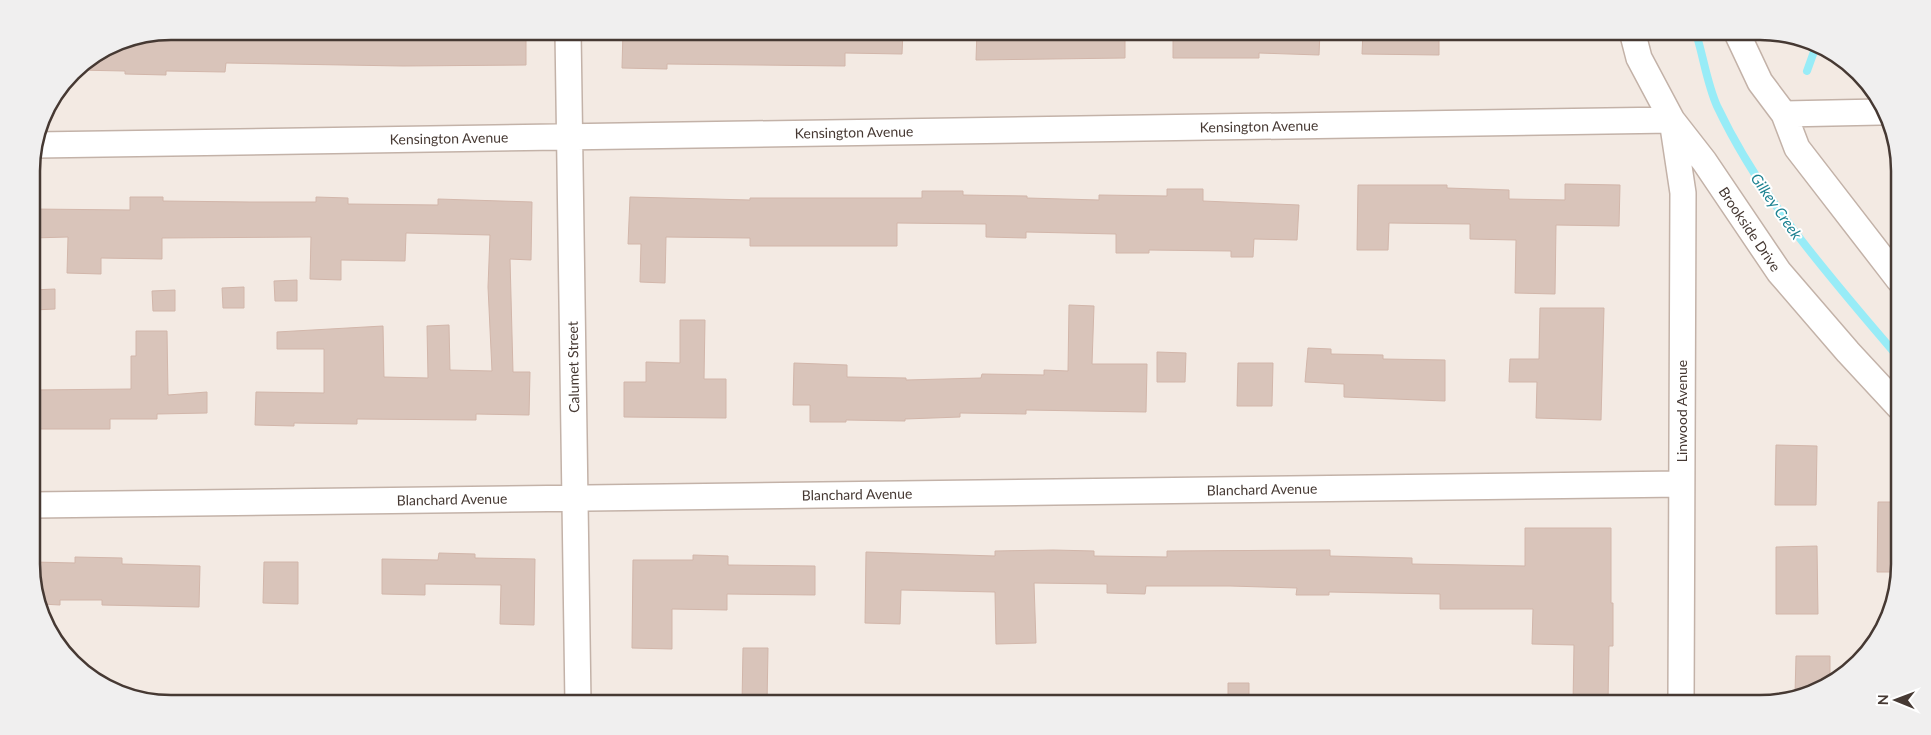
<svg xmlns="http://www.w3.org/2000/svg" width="1931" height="735" font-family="Lato,sans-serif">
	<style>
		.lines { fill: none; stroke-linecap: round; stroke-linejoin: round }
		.stream { stroke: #98ecf7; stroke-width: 8 }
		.building { fill: #d9c4ba; stroke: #d2b6aa }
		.minor-casing { stroke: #c3b2a8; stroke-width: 28 }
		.minor { stroke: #fff; stroke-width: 25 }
		.labels { text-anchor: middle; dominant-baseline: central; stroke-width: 4; stroke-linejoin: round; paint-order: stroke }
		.street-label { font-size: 14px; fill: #463933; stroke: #fff }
		.water-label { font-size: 15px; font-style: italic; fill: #1d8291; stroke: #fff }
		.rim { fill: none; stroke: #463933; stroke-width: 2.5 }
	</style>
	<rect width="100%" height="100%" fill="#f3eae3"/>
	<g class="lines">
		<path class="stream" d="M 1694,31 L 1698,40 C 1704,61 1708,86 1717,106 C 1762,201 1831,278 1899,358
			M 1807,71 L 1816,46"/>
	</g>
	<path class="building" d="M 188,31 L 526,31 L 526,65 L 403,66 L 226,63 L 225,72 L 166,71 L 166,75 L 125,74 L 125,71 L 76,70 L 118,42 L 160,33 L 188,34 Z
		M 623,31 L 903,31 L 902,54 L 845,53 L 845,66 L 667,64 L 667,69 L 622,68 Z
		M 977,31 L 1125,31 L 1125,58 L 976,60 Z
		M 1173,31 L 1320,31 L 1319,55 L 1259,53 L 1259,58 L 1173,58 Z
		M 1363,31 L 1439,31 L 1439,55 L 1362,54 Z
		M 1565,184 L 1620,185 L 1619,226 L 1556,225 L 1555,294 L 1515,293 L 1516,240 L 1470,239 L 1470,224 L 1389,223 L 1388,250 L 1357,250 L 1358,185 L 1447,185 L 1447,188 L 1509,190 L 1509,199 L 1565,200 Z
		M 1167,189 L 1203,189 L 1203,201 L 1299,205 L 1297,240 L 1254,239 L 1253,257 L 1231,257 L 1231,251 L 1149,250 L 1149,253 L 1116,253 L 1116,234 L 1026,232 L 1026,238 L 986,237 L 986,224 L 897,223 L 897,246 L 750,246 L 750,238 L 666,237 L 665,283 L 640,282 L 641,244 L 628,244 L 630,197 L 750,200 L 750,198 L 922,198 L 922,191 L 963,191 L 963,195 L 1027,196 L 1027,198 L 1099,200 L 1099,195 L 1167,196 Z
		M 130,197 L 163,197 L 163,201 L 249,202 L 316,202 L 316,197 L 348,198 L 348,204 L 438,205 L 438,199 L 532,202 L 531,260 L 510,259 L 513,372 L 530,372 L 529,415 L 476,414 L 476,420 L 357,419 L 357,424 L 294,423 L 294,426 L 255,425 L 256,392 L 324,393 L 324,349 L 277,349 L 277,332 L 383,326 L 384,377 L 428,378 L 427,326 L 449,325 L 450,370 L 492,371 L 488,287 L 490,235 L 406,233 L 405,261 L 341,260 L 341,280 L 310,279 L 311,237 L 162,238 L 162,259 L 101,258 L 101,274 L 67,273 L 68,237 L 32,238 L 32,209 L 130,210 Z
		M 297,280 L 297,301 L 275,301 L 274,281 Z
		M 244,287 L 244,308 L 223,308 L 222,288 Z
		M 55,289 L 55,309 L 33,310 L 32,290 Z
		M 175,290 L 175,311 L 153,311 L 152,291 Z
		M 1069,305 L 1094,306 L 1092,364 L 1147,364 L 1146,412 L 1026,410 L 1026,414 L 960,413 L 960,417 L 905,419 L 905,421 L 846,420 L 846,422 L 810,422 L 810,405 L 793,405 L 794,363 L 847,365 L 847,377 L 906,378 L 906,380 L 981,378 L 982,374 L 1044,375 L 1044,370 L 1068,371 Z
		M 1540,308 L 1604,308 L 1601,420 L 1536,418 L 1537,382 L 1509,382 L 1510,359 L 1539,359 Z
		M 680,320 L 705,320 L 704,379 L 726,379 L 726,418 L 624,417 L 624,382 L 646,382 L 646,362 L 680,363 Z
		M 136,331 L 167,331 L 168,395 L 207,392 L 207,413 L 157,414 L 157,419 L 110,419 L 110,429 L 33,429 L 33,390 L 131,389 L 131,356 L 136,356 Z
		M 1308,348 L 1331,349 L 1331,354 L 1383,355 L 1383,359 L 1445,360 L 1445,401 L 1344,397 L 1344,384 L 1305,382 Z
		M 1157,352 L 1186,353 L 1185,382 L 1157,382 Z
		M 1238,363 L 1273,363 L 1272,406 L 1237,406 Z
		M 1776,445 L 1817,446 L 1816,505 L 1775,505 Z
		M 1878,502 L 1900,502 L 1898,572 L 1877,572 Z
		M 1525,528 L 1611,528 L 1611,603 L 1613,603 L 1613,646 L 1609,646 L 1608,703 L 1573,704 L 1574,645 L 1532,644 L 1533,609 L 1440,609 L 1440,594 L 1329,592 L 1329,595 L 1296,595 L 1297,588 L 1230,586 L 1146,586 L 1145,594 L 1107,593 L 1107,584 L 1034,583 L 1036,643 L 996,644 L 995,592 L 901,590 L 900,624 L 865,623 L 866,552 L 995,556 L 995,551 L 1053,550 L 1094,551 L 1094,556 L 1167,557 L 1167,551 L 1330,550 L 1330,556 L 1412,558 L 1412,564 L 1525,566 Z
		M 1817,546 L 1818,614 L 1776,614 L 1776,547 Z
		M 439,553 L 475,554 L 475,558 L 535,559 L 534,625 L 500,624 L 501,585 L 425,584 L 425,595 L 382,594 L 382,559 L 438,560 Z
		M 693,555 L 728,556 L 728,565 L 815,566 L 815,595 L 727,594 L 727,610 L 672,609 L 672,649 L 632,648 L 633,560 L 693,560 Z
		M 75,557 L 122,558 L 122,564 L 200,566 L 199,607 L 102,605 L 102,600 L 60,600 L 60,605 L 41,604 L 34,591 L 34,562 L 75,563 Z
		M 264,562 L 298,562 L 298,604 L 263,603 Z
		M 743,648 L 768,648 L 767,704 L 742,704 Z
		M 1796,656 L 1830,656 L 1830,680 L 1795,694 Z
		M 1228,683 L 1249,683 L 1249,704 L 1228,704 Z"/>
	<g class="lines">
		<defs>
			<path id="minor" d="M 568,31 L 578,704
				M 1632,31 L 1639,58 L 1672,120 L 1704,161 L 1779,272 L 1848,352 L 1899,407
				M 1736,31 L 1760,82 L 1784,114 L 1797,148 L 1899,280
				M 1784,114 L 1880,112
				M 36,145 L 1672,120 L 1683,193 L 1681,703
				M 33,505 L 1681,484"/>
		</defs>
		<use href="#minor" class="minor-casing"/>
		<use href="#minor" class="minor"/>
	</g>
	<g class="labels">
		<g class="street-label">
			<text transform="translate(1259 126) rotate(-1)">Kensington Avenue</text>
			<text transform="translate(854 132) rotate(-1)">Kensington Avenue</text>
			<text transform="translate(449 138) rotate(-1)">Kensington Avenue</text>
			<text transform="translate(1750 229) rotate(56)">Brookside Drive</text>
			<text transform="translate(573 367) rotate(-91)">Calumet Street</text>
			<text transform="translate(1681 411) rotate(-90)">Linwood Avenue</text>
			<text transform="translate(1262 489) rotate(-1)">Blanchard Avenue</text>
			<text transform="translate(857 494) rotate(-1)">Blanchard Avenue</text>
			<text transform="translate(452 499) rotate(-1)">Blanchard Avenue</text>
		</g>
		<g class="water-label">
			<text transform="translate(1777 206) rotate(55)">Gilkey Creek</text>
		</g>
	</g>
	<path d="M0 0H1931V735H0ZM171 40H1760A131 131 0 0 1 1891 171V564A131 131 0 0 1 1760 695H171A131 131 0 0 1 40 564V171A131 131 0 0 1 171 40Z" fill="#f0efef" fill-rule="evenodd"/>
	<path class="rim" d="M171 40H1760A131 131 0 0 1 1891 171V564A131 131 0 0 1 1760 695H171A131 131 0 0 1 40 564V171A131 131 0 0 1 171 40Z"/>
	<g transform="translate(1896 700) rotate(271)" stroke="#ffffff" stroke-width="4" paint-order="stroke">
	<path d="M0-4L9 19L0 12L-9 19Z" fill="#463933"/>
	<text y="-8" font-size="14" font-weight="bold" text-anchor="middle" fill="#463933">N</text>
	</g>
</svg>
